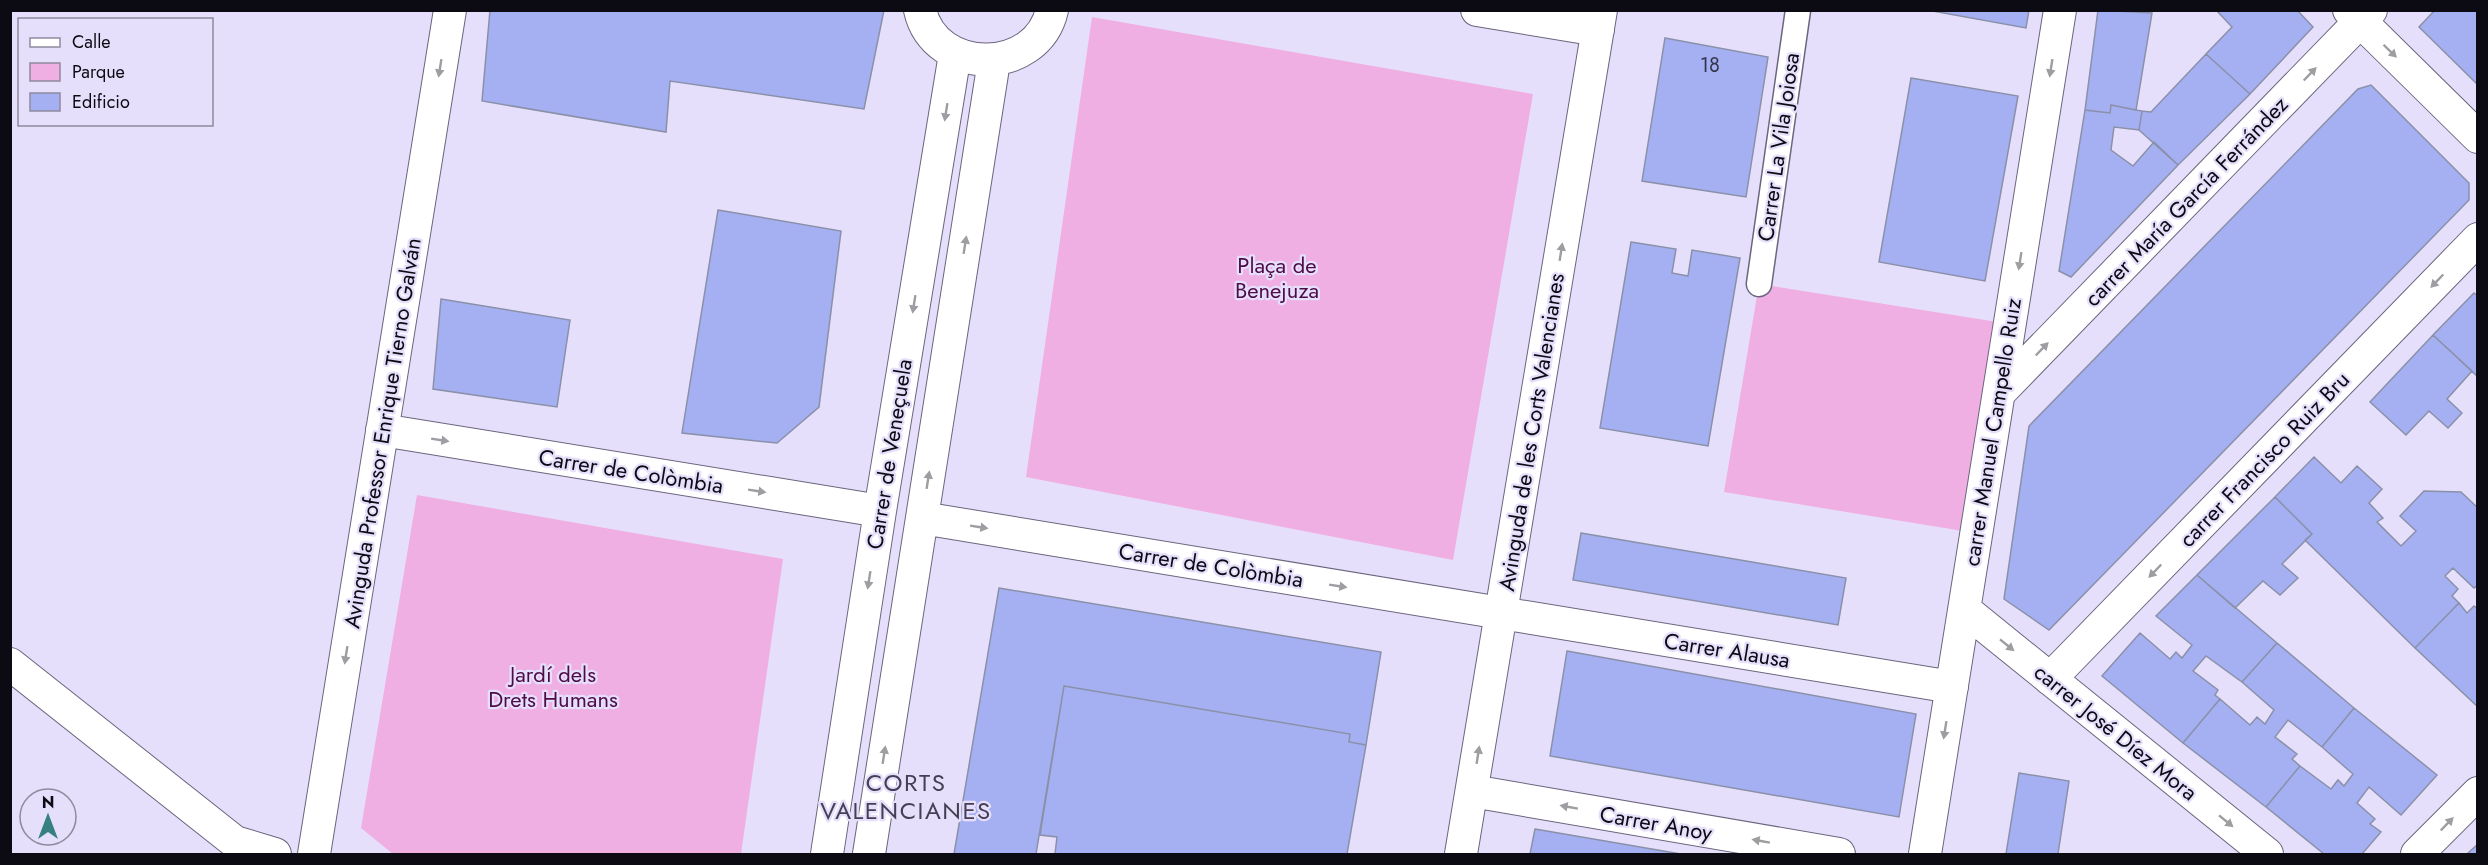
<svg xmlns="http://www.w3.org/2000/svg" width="2488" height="865" font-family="Jost,sans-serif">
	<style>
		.green { fill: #f0afe2 }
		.building { fill: #a5b0f2; stroke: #8b90a9; stroke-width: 1.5 }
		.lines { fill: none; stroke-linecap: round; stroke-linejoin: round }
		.pedestrian-casing { stroke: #6b657d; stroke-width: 27 }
		.minor-casing { stroke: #6b657d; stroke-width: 34 }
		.pedestrian { stroke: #fff; stroke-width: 24 }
		.minor { stroke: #fff; stroke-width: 32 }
		.oneway { fill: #9e9da1 }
		.labels { text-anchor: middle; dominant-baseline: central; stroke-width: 4.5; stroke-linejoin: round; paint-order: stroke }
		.number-label { font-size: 20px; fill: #32344b }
		.street-label { font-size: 22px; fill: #0c0a13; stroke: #e6dffb }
		.park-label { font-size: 22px; fill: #4f0b46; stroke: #e6dffb }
		.neighbourhood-label { font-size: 24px; letter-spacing: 1.5px; fill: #453f56; stroke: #e6dffb }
	</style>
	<rect width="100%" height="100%" fill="#e6dffb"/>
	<path class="green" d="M 1092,17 L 1533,94 L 1453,560 L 1026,477 Z
		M 1759,284 L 2010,324 L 1975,533 L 1724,492 Z
		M 417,495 L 783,559 L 741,854 L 393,854 L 361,828 Z"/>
	<path class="building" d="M 490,10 L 884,10 L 864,109 L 670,81 L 666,132 L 482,101 Z
		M 1927,10 L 2029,10 L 2026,28 Z
		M 2098,10 L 2152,13 L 2136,110 L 2111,105 L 2110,113 L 2085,110 Z
		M 2216,10 L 2297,10 L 2313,27 L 2250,94 L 2206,54 L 2232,27 Z
		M 2435,10 L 2478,10 L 2478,85 L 2419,27 Z
		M 1665,38 L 1768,57 L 1746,197 L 1642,181 Z
		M 2206,54 L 2250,94 L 2178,165 L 2139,130 L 2142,111 L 2151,112 Z
		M 1911,78 L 2018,96 L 1985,281 L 1879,262 Z
		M 2371,85 L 2469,183 L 2469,200 L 2049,630 L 2004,599 L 2029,426 L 2358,89 Z
		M 2111,105 L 2142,111 L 2139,130 L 2114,127 L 2111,150 L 2133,166 L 2154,142 L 2178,165 L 2071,277 L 2059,271 L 2085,110 L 2110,113 Z
		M 718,210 L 841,231 L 819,407 L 777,443 L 682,433 Z
		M 1631,242 L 1676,249 L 1672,273 L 1688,276 L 1692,250 L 1740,258 L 1708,446 L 1600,428 Z
		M 2474,293 L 2478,296 L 2478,377 L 2433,335 Z
		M 441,299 L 570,320 L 557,407 L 433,389 Z
		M 2433,335 L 2472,371 L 2447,399 L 2462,413 L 2448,428 L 2429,411 L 2406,435 L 2370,402 Z
		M 2314,457 L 2341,483 L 2357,466 L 2382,489 L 2369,503 L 2383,518 L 2377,522 L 2401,546 L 2416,531 L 2400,516 L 2424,491 L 2461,492 L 2478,508 L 2478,585 L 2474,588 L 2453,568 L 2445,576 L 2458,589 L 2452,596 L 2459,603 L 2415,648 L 2305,540 L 2312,534 L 2275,497 Z
		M 2275,497 L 2312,534 L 2282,564 L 2298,578 L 2280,595 L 2263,581 L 2235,608 L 2197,575 Z
		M 1581,533 L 1846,578 L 1838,625 L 1573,580 Z
		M 2197,575 L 2277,643 L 2242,682 L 2206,656 L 2193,671 L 2218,690 L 2215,695 L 2220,699 L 2183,743 L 2102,676 L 2140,633 L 2170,659 L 2176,652 L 2182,658 L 2192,645 L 2156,616 Z
		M 999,588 L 1381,652 L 1366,745 L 1349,742 L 1350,734 L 1064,686 L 1036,854 L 954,854 Z
		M 2459,603 L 2467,613 L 2474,606 L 2478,609 L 2478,707 L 2415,648 Z
		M 2277,643 L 2354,708 L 2322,747 L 2288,720 L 2275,737 L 2297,754 L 2292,759 L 2300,766 L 2266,807 L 2183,743 L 2220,699 L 2250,725 L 2257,717 L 2265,724 L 2274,710 L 2242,682 Z
		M 1567,651 L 1916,714 L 1899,817 L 1550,756 Z
		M 1064,686 L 1350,734 L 1349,742 L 1366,745 L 1347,854 L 1055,854 L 1057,837 L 1040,835 Z
		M 2354,708 L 2437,775 L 2401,815 L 2369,787 L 2357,803 L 2375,819 L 2370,824 L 2381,832 L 2362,854 L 2324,854 L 2266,807 L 2300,766 L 2331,789 L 2338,780 L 2344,786 L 2353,774 L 2322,747 Z
		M 2019,773 L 2069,781 L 2058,854 L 2006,854 Z
		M 1535,829 L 1681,854 L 1530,854 Z
		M 2478,844 L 2478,854 L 2467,854 Z"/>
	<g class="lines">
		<defs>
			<path id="pedestrian" d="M 1759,284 L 1798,10"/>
			<path id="minor" d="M 920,10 C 935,76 1037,76 1052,10
				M 1477,10 L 1598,30
				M 2349,10 L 2478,137
				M 2001,391 L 2371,10
				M 382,430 L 880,511
				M 922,518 L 1952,687
				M 1965,610 L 2267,854
				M 10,664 L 235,842 L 275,854
				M 2050,679 L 2478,239
				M 1472,791 L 1839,854
				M 314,854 L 450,10
				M 827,854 L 880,511 L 955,54
				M 869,854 L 994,61
				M 1461,854 L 1601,10
				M 1925,854 L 2060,10
				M 2417,854 L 2478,793"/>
		</defs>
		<use href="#pedestrian" class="pedestrian-casing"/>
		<use href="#minor" class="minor-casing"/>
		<use href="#pedestrian" class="pedestrian"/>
		<use href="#minor" class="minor"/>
	</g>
	<defs><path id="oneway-solid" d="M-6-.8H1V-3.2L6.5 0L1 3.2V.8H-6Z" transform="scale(1.5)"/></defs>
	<g class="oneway">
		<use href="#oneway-solid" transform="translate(2390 51) rotate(44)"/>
		<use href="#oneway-solid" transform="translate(440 68) rotate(99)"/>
		<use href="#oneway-solid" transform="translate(2051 68) rotate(99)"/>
		<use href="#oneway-solid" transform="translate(2310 74) rotate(-46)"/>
		<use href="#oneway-solid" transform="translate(946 112) rotate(99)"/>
		<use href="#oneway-solid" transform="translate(965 245) rotate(-81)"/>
		<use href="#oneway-solid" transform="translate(1561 252) rotate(-81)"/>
		<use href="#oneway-solid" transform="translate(2020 261) rotate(99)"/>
		<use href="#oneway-solid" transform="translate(2437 281) rotate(134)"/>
		<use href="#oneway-solid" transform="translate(914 304) rotate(99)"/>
		<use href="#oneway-solid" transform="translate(2042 349) rotate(-46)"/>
		<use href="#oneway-solid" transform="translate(440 440) rotate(9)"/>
		<use href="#oneway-solid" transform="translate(928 480) rotate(-81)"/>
		<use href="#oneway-solid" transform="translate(757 491) rotate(9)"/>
		<use href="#oneway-solid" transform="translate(979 527) rotate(9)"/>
		<use href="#oneway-solid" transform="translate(2155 571) rotate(134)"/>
		<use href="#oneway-solid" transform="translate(869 580) rotate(99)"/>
		<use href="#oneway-solid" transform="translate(1338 586) rotate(9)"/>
		<use href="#oneway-solid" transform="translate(2007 645) rotate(39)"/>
		<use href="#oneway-solid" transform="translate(346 655) rotate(99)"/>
		<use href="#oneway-solid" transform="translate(1945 730) rotate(99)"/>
		<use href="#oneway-solid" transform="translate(884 755) rotate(-81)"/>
		<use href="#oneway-solid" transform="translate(1478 755) rotate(-81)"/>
		<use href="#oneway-solid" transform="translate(1569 807) rotate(-170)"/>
		<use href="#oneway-solid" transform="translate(2226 821) rotate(39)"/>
		<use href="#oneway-solid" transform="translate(2447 824) rotate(-46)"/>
		<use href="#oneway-solid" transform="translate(1761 841) rotate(-170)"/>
	</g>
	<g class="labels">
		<g class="number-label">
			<text x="1710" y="65">18</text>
		</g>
		<g class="street-label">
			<text transform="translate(1778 147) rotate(-82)">Carrer La Vila Joiosa</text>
			<text transform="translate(2186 201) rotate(-46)">carrer María García Ferrández</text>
			<text transform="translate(1531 432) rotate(-81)">Avinguda de les Corts Valencianes</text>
			<text transform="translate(1992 432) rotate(-81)">carrer Manuel Campello Ruiz</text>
			<text transform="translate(382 433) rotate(-81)">Avinguda Professor Enrique Tierno Galván</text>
			<text transform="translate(889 454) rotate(-81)">Carrer de Veneçuela</text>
			<text transform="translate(2264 459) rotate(-46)">carrer Francisco Ruiz Bru</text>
			<text transform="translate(631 471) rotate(9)">Carrer de Colòmbia</text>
			<text transform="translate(1211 565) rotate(9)">Carrer de Colòmbia</text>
			<text transform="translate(1727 650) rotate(9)">Carrer Alausa</text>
			<text transform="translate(2116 732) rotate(39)">carrer José Díez Mora</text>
			<text transform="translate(1656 823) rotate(10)">Carrer Anoy</text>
		</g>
		<g class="park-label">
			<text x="1277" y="265">Plaça de<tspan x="1277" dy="25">Benejuza</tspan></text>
			<text x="553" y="674">Jardí dels<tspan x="553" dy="25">Drets Humans</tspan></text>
		</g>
		<g class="neighbourhood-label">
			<text x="906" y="782">CORTS<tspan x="906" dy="28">VALENCIANES</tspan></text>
		</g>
	</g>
	<rect width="2488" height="865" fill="none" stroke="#0c0a13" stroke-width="24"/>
	<rect x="18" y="18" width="195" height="108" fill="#e6dffb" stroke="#8f8a9e" stroke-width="1.5"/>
	<rect x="30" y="38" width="30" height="9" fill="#ffffff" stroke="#8f8a9e" stroke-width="1.5"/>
	<text x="72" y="48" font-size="18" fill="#0c0a13">Calle</text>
	<rect x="30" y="63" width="30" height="18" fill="#f0afe2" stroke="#8f8a9e" stroke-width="1.5"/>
	<text x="72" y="78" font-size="18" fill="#0c0a13">Parque</text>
	<rect x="30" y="93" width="30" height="18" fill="#a5b0f2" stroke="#8f8a9e" stroke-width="1.5"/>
	<text x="72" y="108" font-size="18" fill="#0c0a13">Edificio</text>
	<g transform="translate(48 817)"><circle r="28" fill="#e6dffb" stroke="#8f8a9e" stroke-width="1.5"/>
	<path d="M0-4.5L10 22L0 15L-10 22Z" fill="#367f83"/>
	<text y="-9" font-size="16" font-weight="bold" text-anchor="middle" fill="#0c0a13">N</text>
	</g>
</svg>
